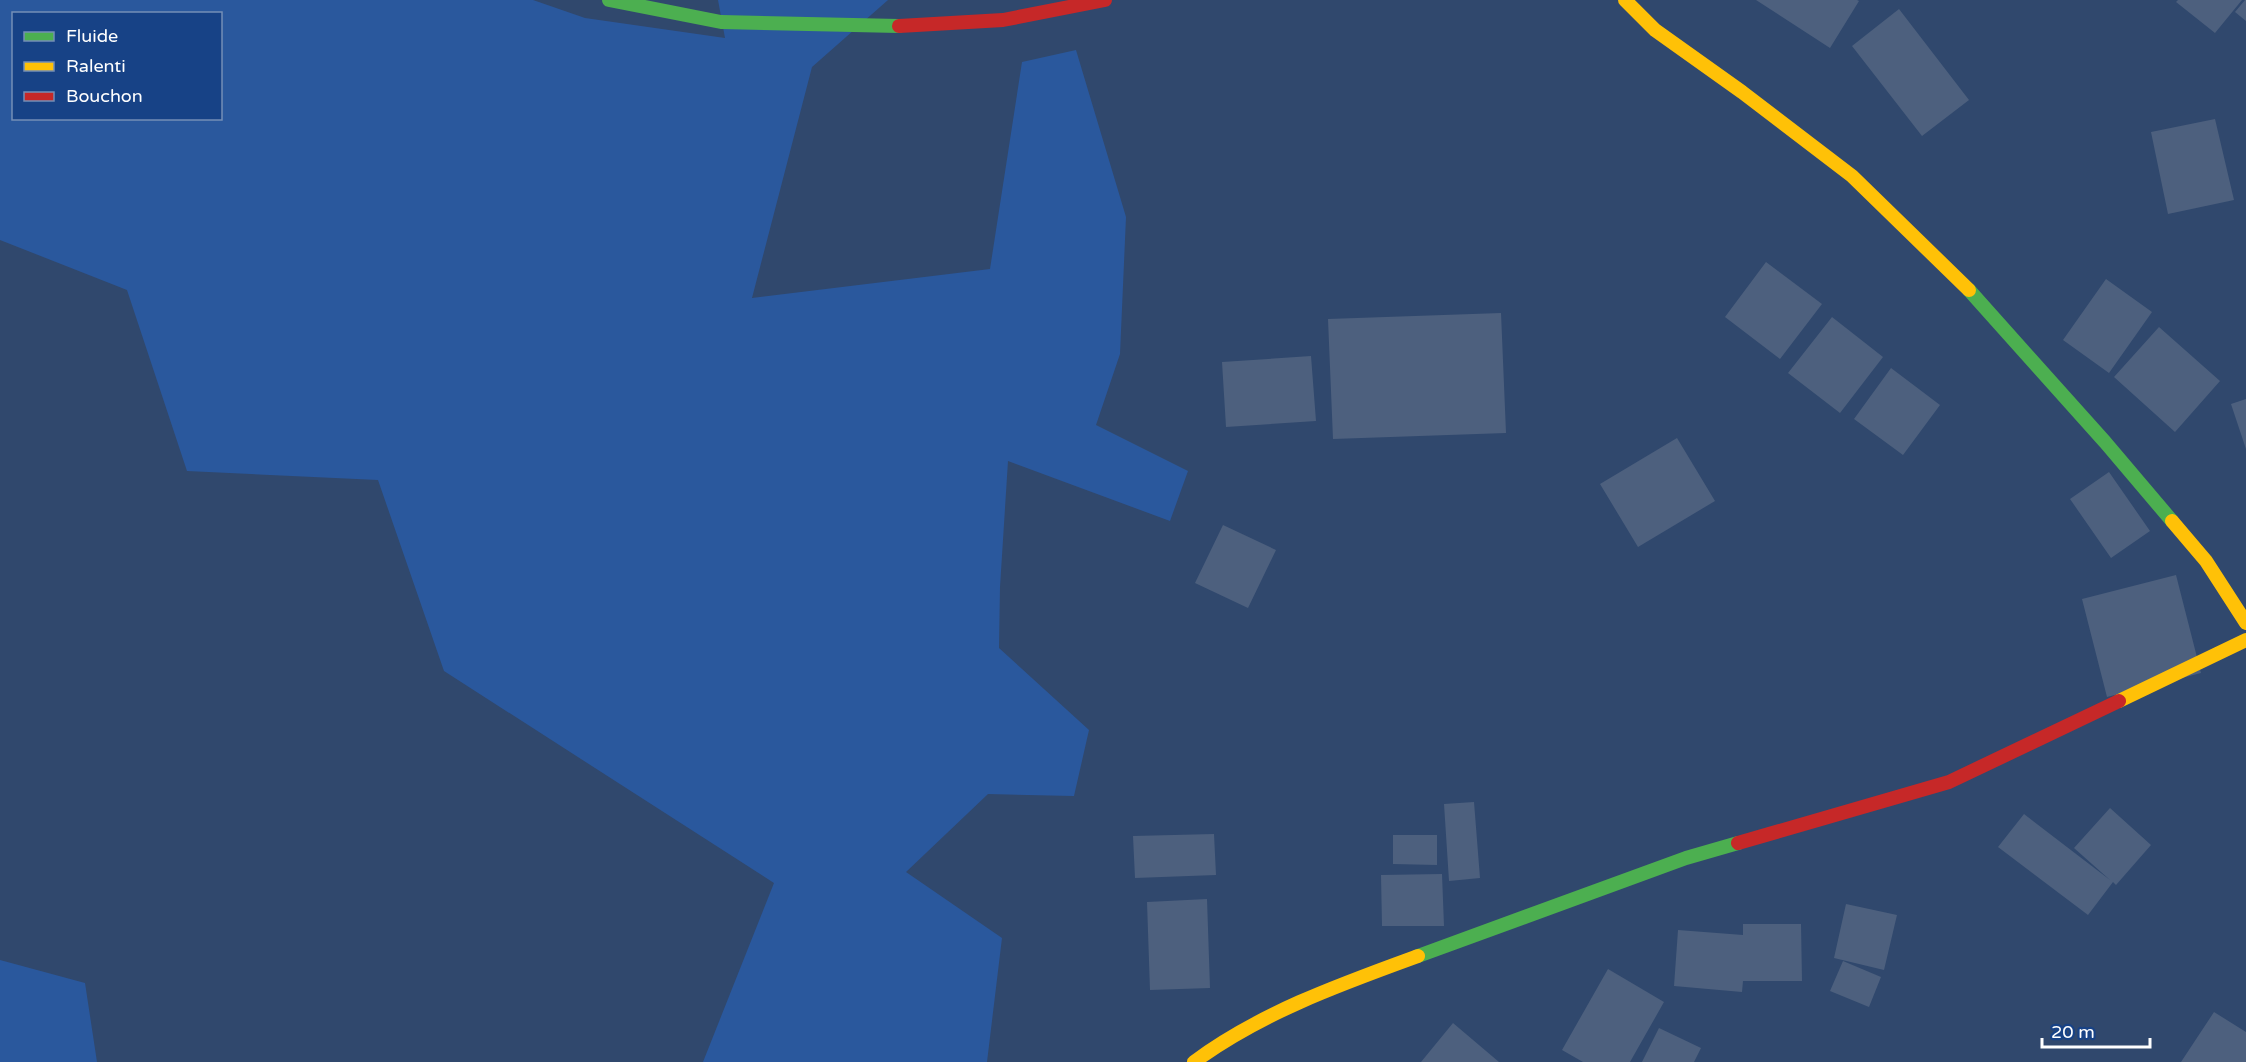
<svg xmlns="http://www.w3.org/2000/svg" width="2246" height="1062" font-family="'Varela Round',sans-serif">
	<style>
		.green { fill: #2a589d; fill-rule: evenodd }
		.building { fill: #4d607e }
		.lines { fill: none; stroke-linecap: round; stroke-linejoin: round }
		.fast { stroke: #4caf50; stroke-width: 14 }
		.slow { stroke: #ffc107; stroke-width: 14 }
		.jam { stroke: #c62828; stroke-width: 14 }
	</style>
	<rect width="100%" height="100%" fill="#30486d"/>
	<path class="green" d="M 0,0 L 533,0 L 585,18 L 725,38 L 718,0 L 888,0 L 812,67 L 752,298 L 990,269 L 1022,62 L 1076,50 L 1126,217 L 1120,354 L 1096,425 L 1188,471 L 1170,521 L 1008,461 L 1000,587 L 999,648 L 1089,730 L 1074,796 L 988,794 L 906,872 L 1002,938 L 987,1062 L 703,1062 L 774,883 L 444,671 L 378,480 L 187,471 L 127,290 L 0,240 ZM 14,14 L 220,14 L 220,118 L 14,118 Z
		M 0,960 L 85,983 L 97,1062 L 0,1062 Z"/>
	<path class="building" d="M 1756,0 L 1857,0 L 1859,1 L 1830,48 Z
		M 2178,0 L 2242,0 L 2215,33 L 2176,2 Z
		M 2245,0 L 2246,0 L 2246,21 L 2235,12 Z
		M 1899,9 L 1969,100 L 1922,136 L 1852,46 Z
		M 2215,119 L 2234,200 L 2168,214 L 2151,132 Z
		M 1766,262 L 1822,304 L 1780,359 L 1725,317 Z
		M 2106,279 L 2152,312 L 2109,373 L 2063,340 Z
		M 1501,313 L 1506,433 L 1333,439 L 1328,319 Z
		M 1832,317 L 1883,357 L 1840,413 L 1788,373 Z
		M 2159,327 L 2220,381 L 2175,432 L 2114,377 Z
		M 1311,356 L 1316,421 L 1226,427 L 1222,362 Z
		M 1891,368 L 1940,405 L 1903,455 L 1854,419 Z
		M 2246,399 L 2246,449 L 2231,404 Z
		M 1677,438 L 1715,501 L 1638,547 L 1600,484 Z
		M 2109,472 L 2150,531 L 2111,558 L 2070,499 Z
		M 1223,525 L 1276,550 L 1248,608 L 1195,583 Z
		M 2176,575 L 2201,673 L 2107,697 L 2082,599 Z
		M 1474,802 L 1480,878 L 1449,881 L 1444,804 Z
		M 2110,808 L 2151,845 L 2116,885 L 2113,882 L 2088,915 L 1998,847 L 2024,814 L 2110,880 L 2074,848 Z
		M 1214,834 L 1216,875 L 1135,878 L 1133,836 Z
		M 1393,835 L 1437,835 L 1437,865 L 1393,864 Z
		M 1442,874 L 1444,926 L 1382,926 L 1381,875 Z
		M 1207,899 L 1210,988 L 1150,990 L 1147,902 Z
		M 1846,904 L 1897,915 L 1884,970 L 1834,958 Z
		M 1743,924 L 1801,924 L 1802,981 L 1743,981 L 1742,992 L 1674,986 L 1678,930 L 1743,935 Z
		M 1843,961 L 1881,977 L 1869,1007 L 1830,991 Z
		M 1608,969 L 1664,1002 L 1630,1062 L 1583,1062 L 1562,1050 Z
		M 2214,1012 L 2246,1032 L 2246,1062 L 2181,1062 Z
		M 1453,1023 L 1499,1062 L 1421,1062 Z
		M 1659,1028 L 1701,1048 L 1694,1062 L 1642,1062 Z"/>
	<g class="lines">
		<path class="fast" d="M 609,0 L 721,22 L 899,26
			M 1969,290 L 2105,442 L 2172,521
			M 1418,956 L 1686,858 L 1738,843"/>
		<path class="slow" d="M 1625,0 L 1655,30 L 1742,92 L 1852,176 L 1969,290
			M 2172,521 L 2206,561 L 2246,623
			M 2119,701 L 2246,640
			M 1194,1062 C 1260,1013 1341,984 1418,956"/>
		<path class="jam" d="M 899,26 L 1003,20 L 1105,0
			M 1738,843 L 1949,782 L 2119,701"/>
	</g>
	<rect x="12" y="12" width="210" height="108" fill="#174286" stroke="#748eb6" stroke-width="1.5"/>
	<rect x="24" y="32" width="30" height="9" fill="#4caf50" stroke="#748eb6" stroke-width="1.5"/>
	<text x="66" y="42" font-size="18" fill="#ffffff">Fluide</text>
	<rect x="24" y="62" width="30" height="9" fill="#ffc107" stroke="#748eb6" stroke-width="1.5"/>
	<text x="66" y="72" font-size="18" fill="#ffffff">Ralenti</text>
	<rect x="24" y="92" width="30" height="9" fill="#c62828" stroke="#748eb6" stroke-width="1.5"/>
	<text x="66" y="102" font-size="18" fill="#ffffff">Bouchon</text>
	<path d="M2042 1038v9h108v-9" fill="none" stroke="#ffffff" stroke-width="3"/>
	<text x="2051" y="1038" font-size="18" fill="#ffffff" stroke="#174286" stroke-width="4.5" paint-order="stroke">20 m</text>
</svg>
